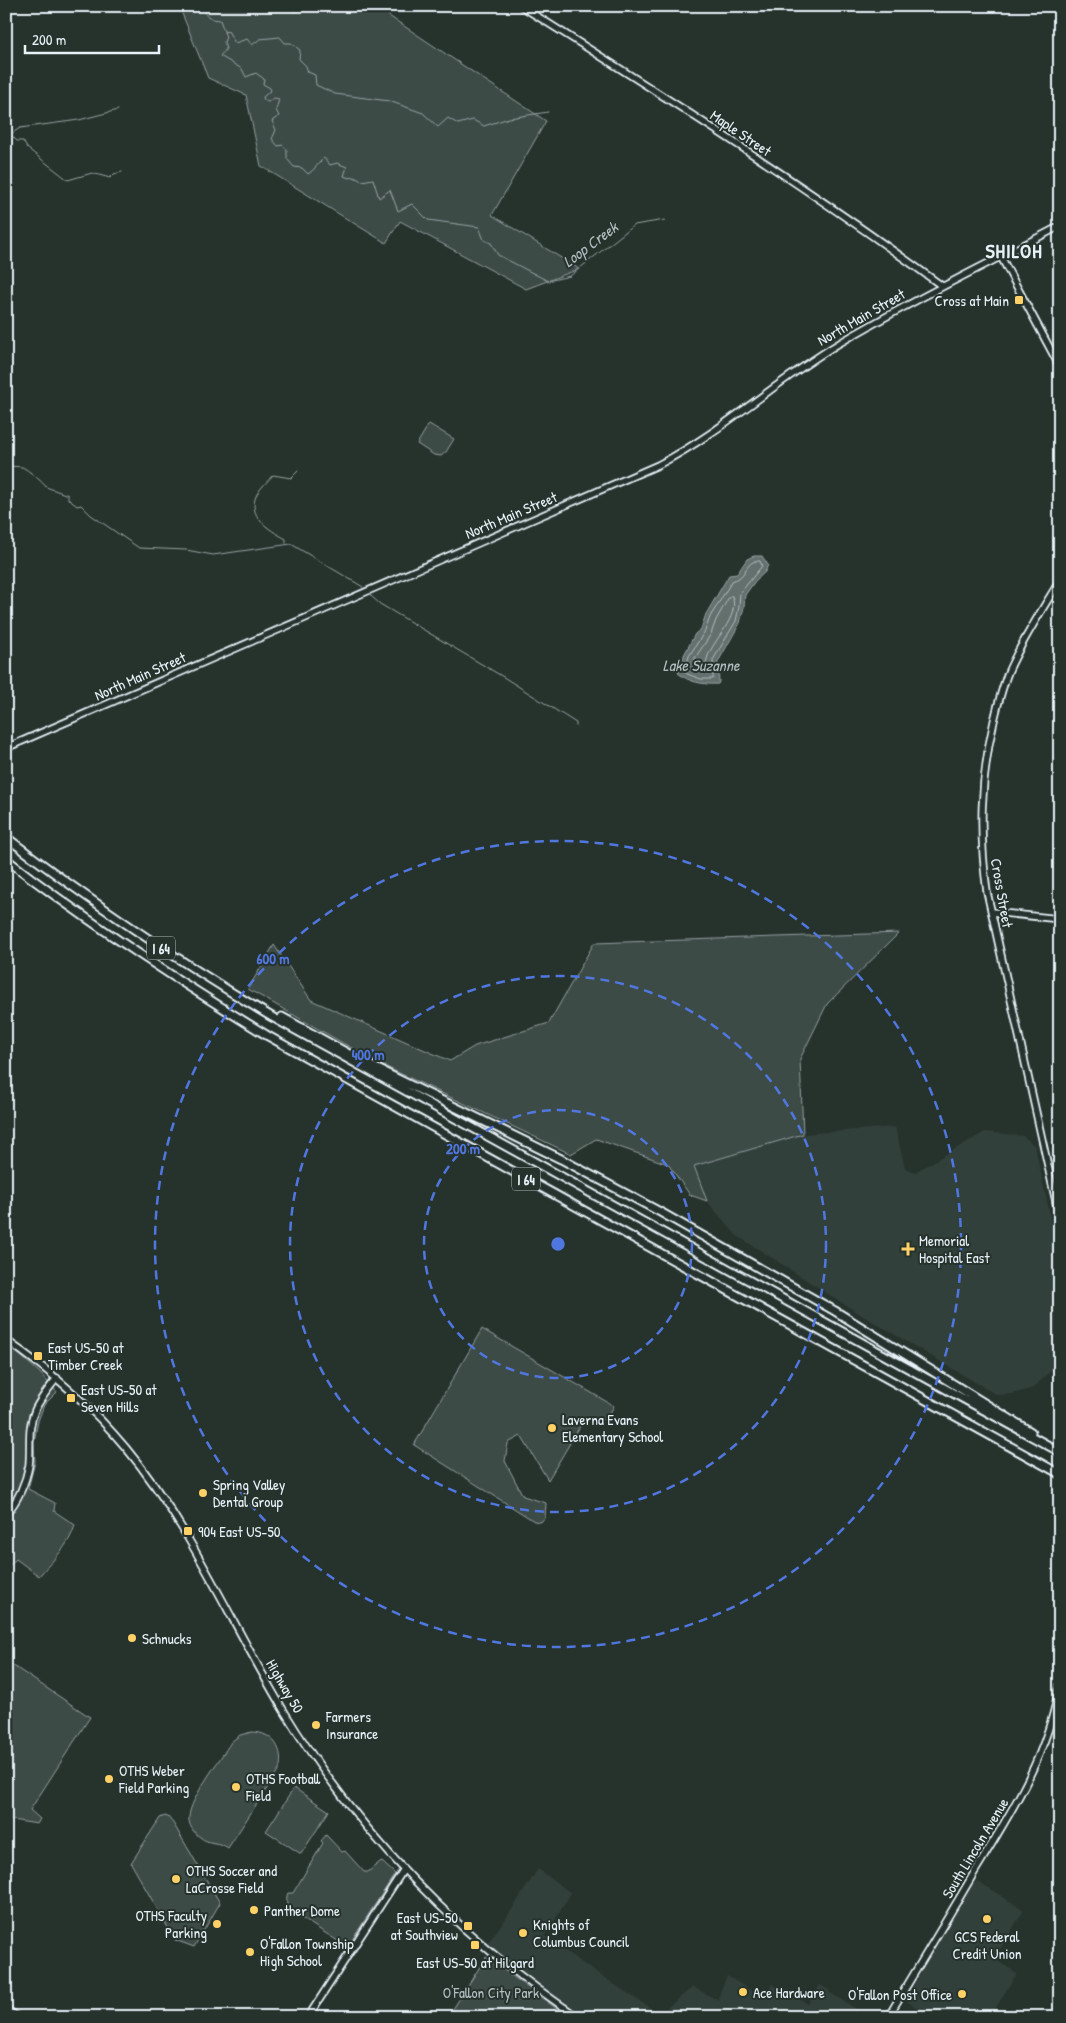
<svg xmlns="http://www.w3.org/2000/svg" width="1066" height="2023" font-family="'Patrick Hand',sans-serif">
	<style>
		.built { fill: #333f3a }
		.green { fill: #3e4b47; stroke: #939ea0 }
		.water { fill: #636f6d; stroke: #98a3a5 }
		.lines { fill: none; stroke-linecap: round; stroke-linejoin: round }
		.shore { stroke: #b3bdc0; stroke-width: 1 }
		.stream { stroke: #98a3a5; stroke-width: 1 }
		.secondary-casing { stroke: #e8f1f8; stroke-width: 9 }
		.highway-casing { stroke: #e8f1f8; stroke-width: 11 }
		.secondary { stroke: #26332d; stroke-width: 5.5 }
		.highway { stroke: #26332d; stroke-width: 7 }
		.ring { fill: none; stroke: #5077e0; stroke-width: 2.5; stroke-dasharray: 9 6 }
		.poi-dot { fill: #ffd166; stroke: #26332d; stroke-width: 2 }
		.labels { text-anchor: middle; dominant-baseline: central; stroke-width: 4; stroke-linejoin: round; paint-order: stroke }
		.shield { fill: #26332d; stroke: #aeb8bb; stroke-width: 1 }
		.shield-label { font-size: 14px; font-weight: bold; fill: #e8f1f8 }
		.street-label { font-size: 15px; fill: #e8f1f8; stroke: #26332d }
		.poi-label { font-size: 15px; fill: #e8f1f8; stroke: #26332d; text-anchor: start }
		.park-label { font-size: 15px; fill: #b5bfc3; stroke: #26332d }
		.water-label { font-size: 16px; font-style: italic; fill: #b3bdc0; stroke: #26332d }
		.district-label { font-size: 20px; font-weight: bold; letter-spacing: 1px; fill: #e8f1f8; stroke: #26332d }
		.centre { fill: #5077e0; stroke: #26332d; stroke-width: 2.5 }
		.ring-label { font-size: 15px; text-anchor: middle; font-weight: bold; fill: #5077e0; stroke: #26332d; stroke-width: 4; stroke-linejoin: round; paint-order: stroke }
	</style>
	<rect width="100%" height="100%" fill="#26332d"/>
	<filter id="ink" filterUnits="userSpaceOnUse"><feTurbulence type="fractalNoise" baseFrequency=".02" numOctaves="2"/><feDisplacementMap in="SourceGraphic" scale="10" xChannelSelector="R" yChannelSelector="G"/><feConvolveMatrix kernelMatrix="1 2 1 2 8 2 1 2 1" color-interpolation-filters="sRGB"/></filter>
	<g filter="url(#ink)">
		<path class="built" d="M 895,1127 L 905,1168 L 915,1172 L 985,1132 L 1023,1136 L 1035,1146 L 1060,1262 L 1060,1360 L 1053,1369 L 1033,1388 L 1013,1394 L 997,1395 L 855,1311 L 736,1235 L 707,1201 L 693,1166 L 803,1134 Z
			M 538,1869 L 571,1893 L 545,1936 L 576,1959 L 659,2014 L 693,1987 L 719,2001 L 720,1992 L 727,1976 L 763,1998 L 772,1984 L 808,2004 L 820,1985 L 829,1990 L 829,1992 L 869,2017 L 585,2017 L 531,1979 L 487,1944 L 507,1917 Z
			M 977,1881 L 1024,1910 L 994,1959 L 1017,1973 L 990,2017 L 931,2017 L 908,2002 L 906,1998 L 973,1883 Z"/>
		<path class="green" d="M 179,6 L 288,6 L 294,12 L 316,6 L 385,6 L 389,16 L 546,121 L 492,215 L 579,269 L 526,289 L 400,221 L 386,243 L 261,166 L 246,95 L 208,78 Z
			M 429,424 L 454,439 L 446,452 L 441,456 L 434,455 L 417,444 Z
			M 899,933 L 827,1004 L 800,1059 L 803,1134 L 694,1166 L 707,1201 L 690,1195 L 668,1164 L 596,1139 L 571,1154 L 378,1063 L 248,989 L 274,945 L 311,1000 L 450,1061 L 475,1046 L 549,1023 L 594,943 Z
			M 482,1329 L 614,1406 L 606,1420 L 592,1418 L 582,1423 L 548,1480 L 521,1436 L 508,1443 L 505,1461 L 523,1496 L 546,1503 L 545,1517 L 541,1522 L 534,1521 L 414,1445 Z
			M 6,1343 L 39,1372 L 57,1392 L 44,1405 L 38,1421 L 34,1442 L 35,1462 L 28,1489 L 55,1503 L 54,1511 L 75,1525 C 70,1545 52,1561 39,1576 L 16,1559 L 10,1565 L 6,1562 Z
			M 6,1661 L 90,1717 L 30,1810 L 40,1819 L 37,1824 L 6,1819 Z
			M 252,1732 C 273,1732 285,1750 279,1770 L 228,1848 C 219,1841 209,1845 200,1837 C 194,1833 188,1825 189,1817 C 190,1798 220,1760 231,1742 L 240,1735 Z
			M 294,1788 L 329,1811 L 301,1854 L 266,1831 Z
			M 165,1816 L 168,1817 L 173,1823 L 220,1903 L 194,1947 L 175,1940 L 131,1863 L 160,1818 Z
			M 326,1835 L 342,1852 L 345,1851 L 364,1872 L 368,1872 L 381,1861 L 395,1874 L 346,1949 L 337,1944 L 338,1941 L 295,1914 L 293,1918 C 287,1913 285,1899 288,1893 L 293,1893 L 323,1843 L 321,1841 Z
			M 486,1957 L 568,2017 L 448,2017 Z"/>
		<path class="water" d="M 754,556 L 762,556 L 768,565 L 765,572 L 755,581 L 745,595 L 744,607 L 740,623 L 718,662 L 719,682 L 718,684 C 704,685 688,682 678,673 L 683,664 L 684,655 L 695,634 L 701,629 L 706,614 L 729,575 L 737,574 L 747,559 Z"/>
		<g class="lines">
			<path class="shore" d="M 755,561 L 760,561 L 762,566 L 740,593 L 739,607 L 736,621 L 713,660 L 713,679 L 701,679 L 687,674 L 685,671 L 689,656 L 705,631 L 710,617 L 732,581 C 747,577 743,566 755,561 Z
				M 732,596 C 741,617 712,640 707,659 C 706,663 706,667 706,671 L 704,673 L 695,670 L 695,658 L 711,634 L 716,620 L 729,597 Z"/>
			<path class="stream" d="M 202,6 L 205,9 L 206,15 L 213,19 L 220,20 L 226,37 L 224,42 L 226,49 L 220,56 L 242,69 L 246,77 L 256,73 L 264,79 L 263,84 L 270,88 L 271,90 L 263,97 L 264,100 L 268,102 L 274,98 L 279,99 L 276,110 L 279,116 L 272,121 L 276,130 L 272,139 L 278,146 L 283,145 L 287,150 L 287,159 L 294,167 L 302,168 L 308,174 C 315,170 317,164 324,158 L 330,165 L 337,163 L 347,167 L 344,176 L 349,178 L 354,177 L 362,181 L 373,179 L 379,198 L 390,190 L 398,211 L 412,204 L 428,220 L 479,227 L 484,240 L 491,243 L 498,255 L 548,281 L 570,276 L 634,225 L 665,220
				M 224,32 L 228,31 L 235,43 L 247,39 L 252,45 L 260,39 L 280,37 L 285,43 L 291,43 L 300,50 L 299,59 L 306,66 L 308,72 L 315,75 L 316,85 L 335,94 L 389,101 L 423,113 L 438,127 L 448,118 L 458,124 L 473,120 L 484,126 L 509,118 L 548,112
				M 6,130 L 17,141 L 23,141 L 27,148 L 68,180 L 92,173 L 110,178 L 114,174 L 122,172
				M 11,134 L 20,128 L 79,120 L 118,110
				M 6,465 C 12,467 16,466 22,467 C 26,468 45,484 46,487 L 68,495 L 68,499 L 77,506 L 81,505 L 91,515 L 139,548 L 186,550 L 213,555 L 291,544 L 363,587
				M 286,543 L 286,539 C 268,529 246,516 257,494 C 261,487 268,481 273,475 L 291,478 L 298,471
				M 371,596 L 380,604 L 505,678 L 576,723 L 576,726"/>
			<defs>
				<path id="secondary" d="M 521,6 C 664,96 806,186 942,286
					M 1001,257 L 1060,367
					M 1060,580 C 1042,610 1023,639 1009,670 C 1002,687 998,704 994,721 C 980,780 979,833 987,892 L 1060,1220
					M 6,748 L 658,465 C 722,432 776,381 838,344 C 910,301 986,265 1060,226
					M 992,912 L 1060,919
					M 6,1340 C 51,1371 91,1406 126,1448 C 190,1525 232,1625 284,1711 C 358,1833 459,1938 578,2017
					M 6,1514 C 18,1501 26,1482 29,1465 C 31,1447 27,1428 35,1410 C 40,1399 49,1388 57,1378
					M 6,2009 L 18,2017
					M 308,2017 L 404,1869
					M 888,2017 C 917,1969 946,1921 974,1873 C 1012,1811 1048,1755 1060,1683"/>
				<path id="highway" d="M 6,837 C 91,902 180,962 272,1017 L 1060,1452
					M 6,859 C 90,924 178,981 268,1036 L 1060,1474
					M 282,1017 L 371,1066 L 561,1159 L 662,1213 L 835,1311 L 1031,1432"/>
			</defs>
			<use href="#secondary" class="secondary-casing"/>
			<use href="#highway" class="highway-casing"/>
			<use href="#secondary" class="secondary"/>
			<use href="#highway" class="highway"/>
		</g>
	</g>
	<g class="ring">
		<circle cx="558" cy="1244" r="134"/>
		<circle cx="558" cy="1244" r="268"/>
		<circle cx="558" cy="1244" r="403"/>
	</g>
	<g class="poi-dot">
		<rect x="1014" y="295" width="10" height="10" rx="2.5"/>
		<path d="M905.5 1241.5h5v5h5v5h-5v5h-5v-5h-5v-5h5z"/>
		<rect x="33" y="1351" width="10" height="10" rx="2.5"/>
		<rect x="66" y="1393" width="10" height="10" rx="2.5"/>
		<circle cx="552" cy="1428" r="5"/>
		<circle cx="203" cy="1493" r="5"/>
		<rect x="183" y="1526" width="10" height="10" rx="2.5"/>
		<circle cx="132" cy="1638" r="5"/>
		<circle cx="316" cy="1725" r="5"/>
		<circle cx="109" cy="1779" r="5"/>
		<circle cx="236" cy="1787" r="5"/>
		<circle cx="176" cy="1879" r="5"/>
		<circle cx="254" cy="1910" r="5"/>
		<circle cx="987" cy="1919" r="5"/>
		<circle cx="217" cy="1924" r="5"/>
		<rect x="463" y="1921" width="10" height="10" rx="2.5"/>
		<circle cx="523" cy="1933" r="5"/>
		<rect x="470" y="1940" width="10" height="10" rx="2.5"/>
		<circle cx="250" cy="1952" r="5"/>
		<circle cx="743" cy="1992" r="5"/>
		<circle cx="962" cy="1994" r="5"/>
	</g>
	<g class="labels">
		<g class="shield">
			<rect x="147" y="936.5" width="28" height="23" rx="4"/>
			<rect x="512" y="1167.5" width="28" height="23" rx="4"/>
		</g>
		<g class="shield-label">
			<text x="161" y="948">I 64</text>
			<text x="526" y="1179">I 64</text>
		</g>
		<g class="street-label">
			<text transform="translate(741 133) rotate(34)">Maple Street</text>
			<text transform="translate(861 317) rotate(-30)">North Main Street</text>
			<text transform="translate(511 515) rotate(-23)">North Main Street</text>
			<text transform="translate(140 676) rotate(-24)">North Main Street</text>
			<text transform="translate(1002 893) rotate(80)">Cross Street</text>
			<text transform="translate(285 1686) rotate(60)">Highway 50</text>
			<text transform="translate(975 1848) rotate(-59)">South Lincoln Avenue</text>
		</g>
		<g class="poi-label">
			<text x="1009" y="300" text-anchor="end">Cross at Main</text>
			<text x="919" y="1240">Memorial<tspan x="919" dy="17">Hospital East</tspan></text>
			<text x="48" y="1347">East US-50 at<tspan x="48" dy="17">Timber Creek</tspan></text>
			<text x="81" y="1389">East US-50 at<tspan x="81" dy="17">Seven Hills</tspan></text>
			<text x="562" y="1419">Laverna Evans<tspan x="562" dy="17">Elementary School</tspan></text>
			<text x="213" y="1484">Spring Valley<tspan x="213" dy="17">Dental Group</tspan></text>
			<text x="198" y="1531">904 East US-50</text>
			<text x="142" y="1638">Schnucks</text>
			<text x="326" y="1716">Farmers<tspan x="326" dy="17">Insurance</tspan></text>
			<text x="119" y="1770">OTHS Weber<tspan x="119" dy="17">Field Parking</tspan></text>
			<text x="246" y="1778">OTHS Football<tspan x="246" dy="17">Field</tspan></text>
			<text x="186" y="1870">OTHS Soccer and<tspan x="186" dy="17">LaCrosse Field</tspan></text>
			<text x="264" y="1910">Panther Dome</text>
			<text x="207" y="1915" text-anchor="end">OTHS Faculty<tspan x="207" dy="17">Parking</tspan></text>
			<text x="458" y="1917" text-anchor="end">East US-50<tspan x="458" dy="17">at Southview</tspan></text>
			<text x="533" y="1924">Knights of<tspan x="533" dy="17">Columbus Council</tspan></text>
			<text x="987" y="1936" text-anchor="middle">GCS Federal<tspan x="987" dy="17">Credit Union</tspan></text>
			<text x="260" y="1943">O'Fallon Township<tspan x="260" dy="17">High School</tspan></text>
			<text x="475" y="1962" text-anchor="middle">East US-50 at Hilgard</text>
			<text x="753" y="1992">Ace Hardware</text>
			<text x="952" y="1994" text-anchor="end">O'Fallon Post Office</text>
		</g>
		<g class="park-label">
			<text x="491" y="1992">O'Fallon City Park</text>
		</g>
		<g class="water-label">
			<text transform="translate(590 244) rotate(-37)">Loop Creek</text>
			<text x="701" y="665">Lake Suzanne</text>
		</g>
		<g class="district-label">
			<text x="1014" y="250">SHILOH</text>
		</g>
	</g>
	<circle cx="558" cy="1244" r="8" class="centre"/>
	<g class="ring-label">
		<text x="273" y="964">600 m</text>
		<text x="368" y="1060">400 m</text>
		<text x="463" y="1154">200 m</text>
	</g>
	<rect width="1066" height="2023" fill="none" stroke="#26332d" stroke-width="25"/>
	<rect x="12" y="12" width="1041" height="1998" fill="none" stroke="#e8f1f8" stroke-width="2" filter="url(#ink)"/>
	<path d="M25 45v8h134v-8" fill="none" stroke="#e8f1f8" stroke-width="2.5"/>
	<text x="32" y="45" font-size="15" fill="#e8f1f8" stroke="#26332d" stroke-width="4" paint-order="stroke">200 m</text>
</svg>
